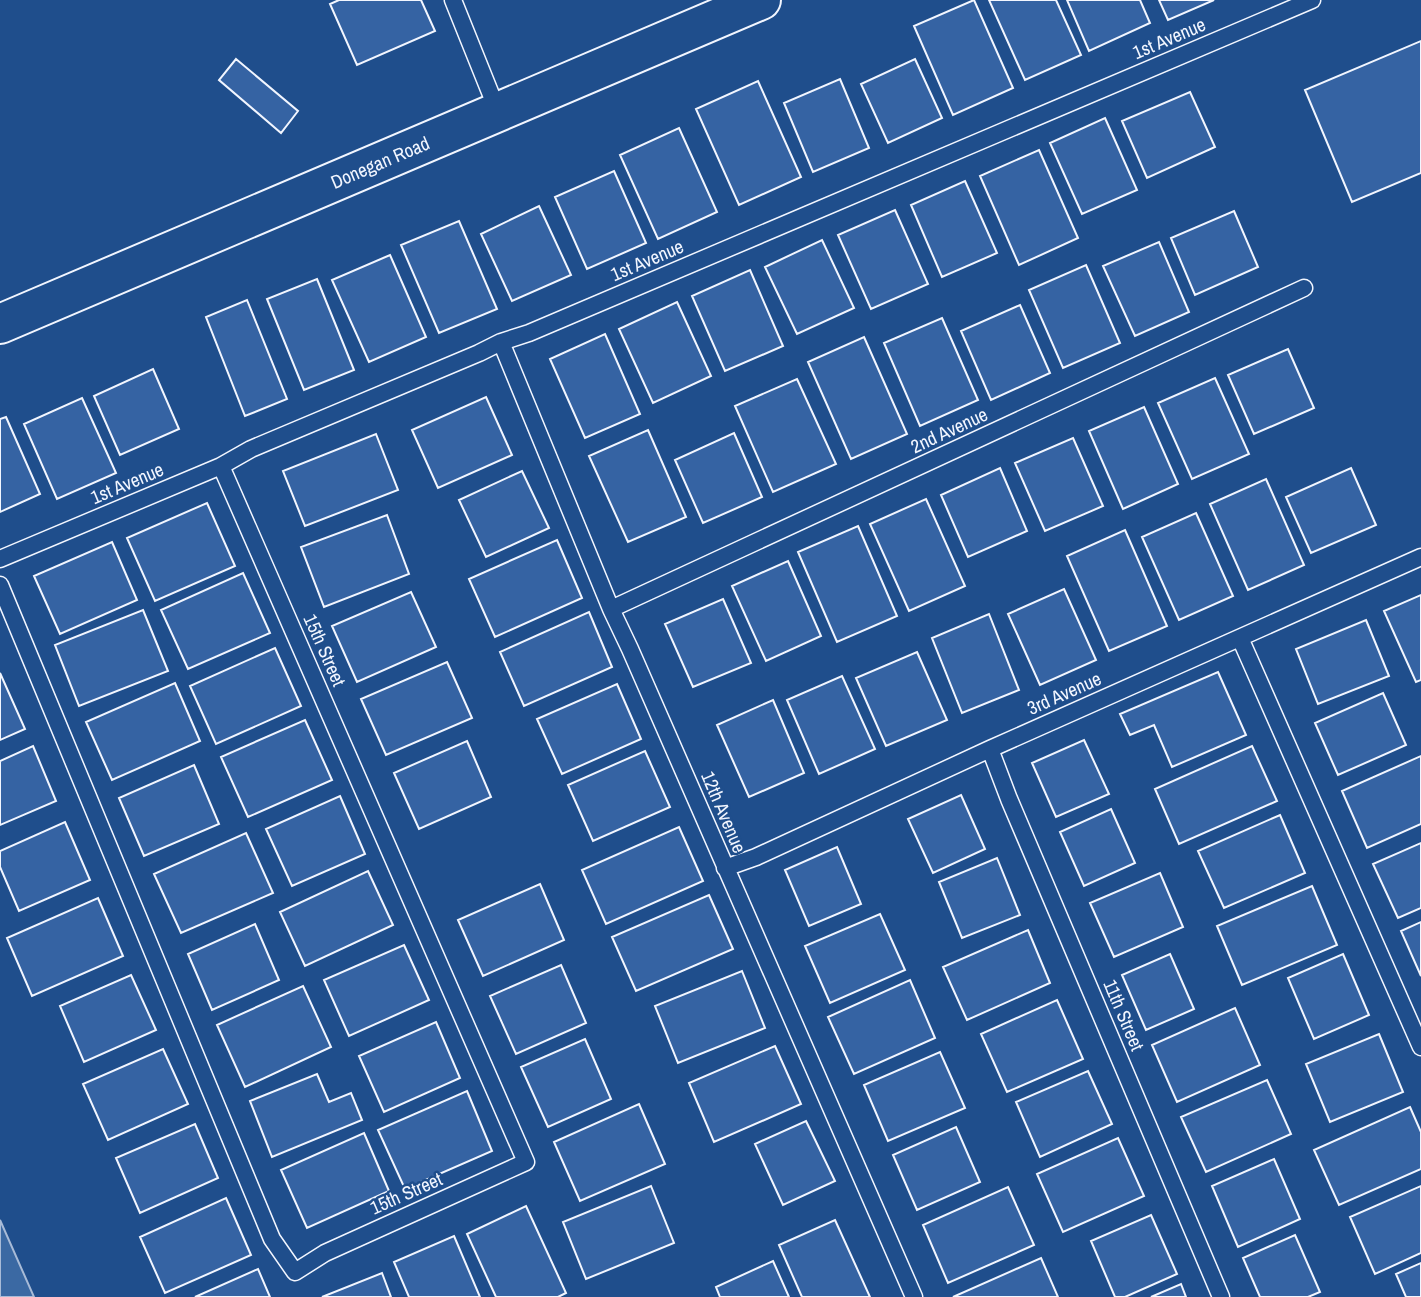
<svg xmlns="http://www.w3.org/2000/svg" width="1421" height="1297" font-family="'Archivo Narrow',sans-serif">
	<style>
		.water { fill: #3b69a3; stroke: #a8bbd7; stroke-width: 2 }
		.building { fill: #3563a3; stroke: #f2f6ff; stroke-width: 2 }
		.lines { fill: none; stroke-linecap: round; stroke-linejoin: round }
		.lane-casing { stroke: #f2f6ff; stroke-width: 19 }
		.secondary-casing { stroke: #f2f6ff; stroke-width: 42 }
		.lane { stroke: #1f4e8c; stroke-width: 16 }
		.secondary { stroke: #1f4e8c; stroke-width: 38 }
		.labels { text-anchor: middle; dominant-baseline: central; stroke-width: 5; stroke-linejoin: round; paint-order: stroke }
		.street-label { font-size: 19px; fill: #f2f6ff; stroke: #1f4e8c }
	</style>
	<rect width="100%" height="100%" fill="#1f4e8c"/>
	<path class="water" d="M 0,1220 L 34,1297 L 0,1297 Z"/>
	<path class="building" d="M 339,0 L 421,0 L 435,31 L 357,65 L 330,4 Z
		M 974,0 L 1013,88 L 953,115 L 914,26 Z
		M 989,0 L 1056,0 L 1081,55 L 1025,80 Z
		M 1067,0 L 1140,0 L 1150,23 L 1089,51 Z
		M 1159,0 L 1214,0 L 1168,20 Z
		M 1421,41 L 1421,173 L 1352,202 L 1305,90 Z
		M 236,59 L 298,111 L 281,133 L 219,80 Z
		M 915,59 L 942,118 L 888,143 L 861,84 Z
		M 840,79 L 869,148 L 813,172 L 784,103 Z
		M 758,81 L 801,177 L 739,205 L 696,109 Z
		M 1190,92 L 1215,147 L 1147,178 L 1122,121 Z
		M 1105,118 L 1137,190 L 1082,214 L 1050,143 Z
		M 679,128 L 717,212 L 658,239 L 620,155 Z
		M 1039,150 L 1078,238 L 1019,265 L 980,176 Z
		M 614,171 L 646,243 L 587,269 L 555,197 Z
		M 965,181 L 997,253 L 942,277 L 911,205 Z
		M 539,206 L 571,275 L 512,301 L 481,234 Z
		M 895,210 L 928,284 L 871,309 L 838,235 Z
		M 1234,211 L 1258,267 L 1195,295 L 1171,238 Z
		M 459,221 L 497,309 L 439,333 L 401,245 Z
		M 822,240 L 854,308 L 797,334 L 765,267 Z
		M 1159,242 L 1189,312 L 1135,336 L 1103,266 Z
		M 390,255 L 426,337 L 369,362 L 332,280 Z
		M 1086,265 L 1120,343 L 1063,368 L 1029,290 Z
		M 750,270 L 783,346 L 725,371 L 692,296 Z
		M 317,279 L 354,370 L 304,390 L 267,299 Z
		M 247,300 L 287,399 L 245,416 L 206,317 Z
		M 677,302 L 711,376 L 653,403 L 619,329 Z
		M 1020,305 L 1050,373 L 991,400 L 961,331 Z
		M 942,318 L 978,400 L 920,426 L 884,343 Z
		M 605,334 L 640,414 L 585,438 L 550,359 Z
		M 864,337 L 907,434 L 851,459 L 808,362 Z
		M 1288,349 L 1314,408 L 1254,434 L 1228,375 Z
		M 153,369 L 179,429 L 120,455 L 94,396 Z
		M 1215,378 L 1249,454 L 1192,479 L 1158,403 Z
		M 797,379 L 836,464 L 773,492 L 735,406 Z
		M 486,397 L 512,455 L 438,488 L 412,430 Z
		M 82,398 L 116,473 L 57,499 L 24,424 Z
		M 1144,407 L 1178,484 L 1123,509 L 1089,431 Z
		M 6,417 L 40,494 L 0,512 L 0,419 Z
		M 648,430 L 686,517 L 628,542 L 589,456 Z
		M 734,433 L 762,497 L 703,523 L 675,460 Z
		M 376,434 L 398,490 L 305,526 L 283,471 Z
		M 1073,438 L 1103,506 L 1045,531 L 1015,463 Z
		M 1000,468 L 1027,531 L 968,557 L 941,495 Z
		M 1351,468 L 1376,525 L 1311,553 L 1286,497 Z
		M 522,471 L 549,528 L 486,557 L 459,500 Z
		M 1266,479 L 1304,565 L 1248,590 L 1210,504 Z
		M 926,499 L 965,586 L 909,611 L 870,524 Z
		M 207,503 L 235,566 L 155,601 L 127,538 Z
		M 1196,513 L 1233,596 L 1179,620 L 1142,537 Z
		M 387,515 L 409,574 L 324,607 L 301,547 Z
		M 858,526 L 897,616 L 837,642 L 798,552 Z
		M 1125,530 L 1167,626 L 1109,651 L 1067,556 Z
		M 557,540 L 582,598 L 495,637 L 469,579 Z
		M 112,542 L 137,600 L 60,634 L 34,576 Z
		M 788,561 L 821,636 L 766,661 L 732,586 Z
		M 243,573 L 270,633 L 188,669 L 161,610 Z
		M 1064,589 L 1096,660 L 1040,685 L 1008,614 Z
		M 411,592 L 436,647 L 357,682 L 332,626 Z
		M 1421,595 L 1421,680 L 1416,682 L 1384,611 Z
		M 723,599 L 751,663 L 693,687 L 665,624 Z
		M 143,610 L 168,671 L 79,706 L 55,645 Z
		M 589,612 L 612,667 L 524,706 L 500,652 Z
		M 989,614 L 1019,690 L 962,713 L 932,638 Z
		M 1366,620 L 1389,676 L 1318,704 L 1296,649 Z
		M 275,648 L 301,706 L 216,744 L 190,686 Z
		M 917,652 L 947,720 L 886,746 L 856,678 Z
		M 447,662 L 472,718 L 386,755 L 361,699 Z
		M 1218,672 L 1246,735 L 1172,767 L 1154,725 L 1130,735 L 1120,714 Z
		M 0,673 L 25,729 L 0,740 Z
		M 842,676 L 875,749 L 819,774 L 787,700 Z
		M 175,683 L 200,741 L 112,780 L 86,722 Z
		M 617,684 L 641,739 L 562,774 L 537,719 Z
		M 1383,693 L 1406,745 L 1338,775 L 1315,723 Z
		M 773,700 L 804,773 L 749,797 L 717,725 Z
		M 305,720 L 332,780 L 248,817 L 221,757 Z
		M 1084,740 L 1109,794 L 1056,817 L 1032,763 Z
		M 467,741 L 491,797 L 419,829 L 394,773 Z
		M 33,746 L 56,801 L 0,825 L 0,761 Z
		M 1252,746 L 1277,801 L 1179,844 L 1155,789 Z
		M 645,751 L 670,807 L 593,841 L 568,785 Z
		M 1421,756 L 1421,824 L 1367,848 L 1342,791 Z
		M 194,765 L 219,824 L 144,856 L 119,798 Z
		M 961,795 L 985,849 L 933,873 L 908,819 Z
		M 340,796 L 365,854 L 292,886 L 266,829 Z
		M 1111,809 L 1135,863 L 1084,886 L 1060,832 Z
		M 1280,815 L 1305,873 L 1224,908 L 1198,851 Z
		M 65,822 L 90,880 L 19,911 L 0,867 L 0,851 Z
		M 679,827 L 703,881 L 606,924 L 582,870 Z
		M 246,833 L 273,893 L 181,933 L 154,874 Z
		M 1421,843 L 1421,908 L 1398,918 L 1373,864 Z
		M 837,847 L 861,904 L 809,926 L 785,870 Z
		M 997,858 L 1020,915 L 962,938 L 939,882 Z
		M 368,871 L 393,925 L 305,966 L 280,912 Z
		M 1160,873 L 1183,927 L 1114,957 L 1090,903 Z
		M 540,884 L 564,940 L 483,976 L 458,920 Z
		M 1312,886 L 1337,945 L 1242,985 L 1217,926 Z
		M 709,895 L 733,949 L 636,991 L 612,937 Z
		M 98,898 L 123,956 L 32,996 L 7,938 Z
		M 880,914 L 905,970 L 830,1003 L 805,946 Z
		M 1421,922 L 1421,976 L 1401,931 Z
		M 255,924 L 279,980 L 212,1010 L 188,954 Z
		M 1028,930 L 1050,983 L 967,1020 L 943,967 Z
		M 404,945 L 429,1000 L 349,1036 L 324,980 Z
		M 1170,954 L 1194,1009 L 1146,1030 L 1122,975 Z
		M 1343,954 L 1369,1015 L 1314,1039 L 1288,978 Z
		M 561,965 L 586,1023 L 516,1054 L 490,996 Z
		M 742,971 L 765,1028 L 678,1063 L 655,1006 Z
		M 131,975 L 156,1030 L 84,1062 L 60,1006 Z
		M 910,980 L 935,1038 L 854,1074 L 828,1017 Z
		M 303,986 L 331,1047 L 245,1087 L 217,1025 Z
		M 1057,1000 L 1083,1059 L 1007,1092 L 981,1034 Z
		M 1235,1008 L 1260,1065 L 1177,1102 L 1152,1045 Z
		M 436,1022 L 460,1078 L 384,1112 L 359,1056 Z
		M 1379,1034 L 1403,1092 L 1330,1122 L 1306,1064 Z
		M 585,1039 L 611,1099 L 548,1127 L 521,1067 Z
		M 775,1046 L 801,1104 L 714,1142 L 689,1083 Z
		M 163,1049 L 188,1104 L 108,1140 L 83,1084 Z
		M 940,1052 L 965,1108 L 888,1141 L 864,1085 Z
		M 1088,1071 L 1112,1124 L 1040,1157 L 1016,1102 Z
		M 317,1074 L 329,1102 L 351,1093 L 362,1120 L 272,1157 L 250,1101 Z
		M 1267,1080 L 1291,1134 L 1206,1172 L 1181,1117 Z
		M 467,1091 L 492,1151 L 405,1189 L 378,1130 Z
		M 639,1104 L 665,1164 L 580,1201 L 554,1142 Z
		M 1410,1107 L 1421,1132 L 1421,1169 L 1339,1205 L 1314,1150 Z
		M 806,1121 L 835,1181 L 783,1205 L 755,1144 Z
		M 195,1124 L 218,1178 L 140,1213 L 116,1158 Z
		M 956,1127 L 980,1182 L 917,1210 L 893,1155 Z
		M 364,1133 L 389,1191 L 307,1228 L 281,1170 Z
		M 1118,1138 L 1144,1196 L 1063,1232 L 1037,1174 Z
		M 1274,1159 L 1300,1219 L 1238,1247 L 1212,1186 Z
		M 651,1186 L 674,1243 L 586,1279 L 563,1222 Z
		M 1421,1186 L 1421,1253 L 1375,1274 L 1350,1217 Z
		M 1008,1187 L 1034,1245 L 948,1283 L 923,1225 Z
		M 226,1198 L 251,1255 L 165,1293 L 140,1237 Z
		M 526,1206 L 566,1293 L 558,1297 L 496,1297 L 467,1234 Z
		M 1151,1215 L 1177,1274 L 1125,1297 L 1115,1297 L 1091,1241 Z
		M 835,1220 L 870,1297 L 802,1297 L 779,1245 Z
		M 1295,1235 L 1320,1292 L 1308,1297 L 1260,1297 L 1243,1258 Z
		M 454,1236 L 480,1297 L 409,1297 L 394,1262 Z
		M 1041,1258 L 1058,1297 L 953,1297 Z
		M 773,1261 L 789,1297 L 720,1297 L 716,1287 Z
		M 1421,1263 L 1421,1297 L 1406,1297 L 1396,1274 Z
		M 258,1269 L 270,1297 L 195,1297 Z
		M 382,1273 L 391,1297 L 322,1297 Z
		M 1181,1284 L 1186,1297 L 1151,1297 Z"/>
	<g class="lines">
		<defs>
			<path id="lane" d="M 453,0 L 498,112
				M 501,342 L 611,609 L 630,649 L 914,1297
				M 0,559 L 221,466 L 251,449 L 479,353 L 501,342 L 529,333 L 1312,0
				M 0,585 L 272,1239 L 295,1272 L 325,1253 L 526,1162 L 221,466
				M 611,609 L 1304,288
				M 1240,638 L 1421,1047
				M 990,749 L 1009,799 L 1221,1297
				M 725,868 L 756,857 L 990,749 L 1421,557"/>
			<g id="secondary">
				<path id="s1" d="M 0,324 L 761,0"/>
			</g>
		</defs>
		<use href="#lane" class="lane-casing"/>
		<use href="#secondary" class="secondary-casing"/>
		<use href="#lane" class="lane"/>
		<use href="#secondary" class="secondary"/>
	</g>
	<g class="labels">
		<g class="street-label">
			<text transform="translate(1169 38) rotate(-23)">1st Avenue</text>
			<text stroke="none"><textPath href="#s1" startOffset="413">Donegan Road</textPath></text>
			<text transform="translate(647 260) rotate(-23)">1st Avenue</text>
			<text transform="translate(949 430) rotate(-25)">2nd Avenue</text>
			<text transform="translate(127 483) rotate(-23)">1st Avenue</text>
			<text transform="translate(325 650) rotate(66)">15th Street</text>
			<text transform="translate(1064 693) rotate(-24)">3rd Avenue</text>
			<text transform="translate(724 812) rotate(67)">12th Avenue</text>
			<text transform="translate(1124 1015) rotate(67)">11th Street</text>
			<text transform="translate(406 1193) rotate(-24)">15th Street</text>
		</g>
	</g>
</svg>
